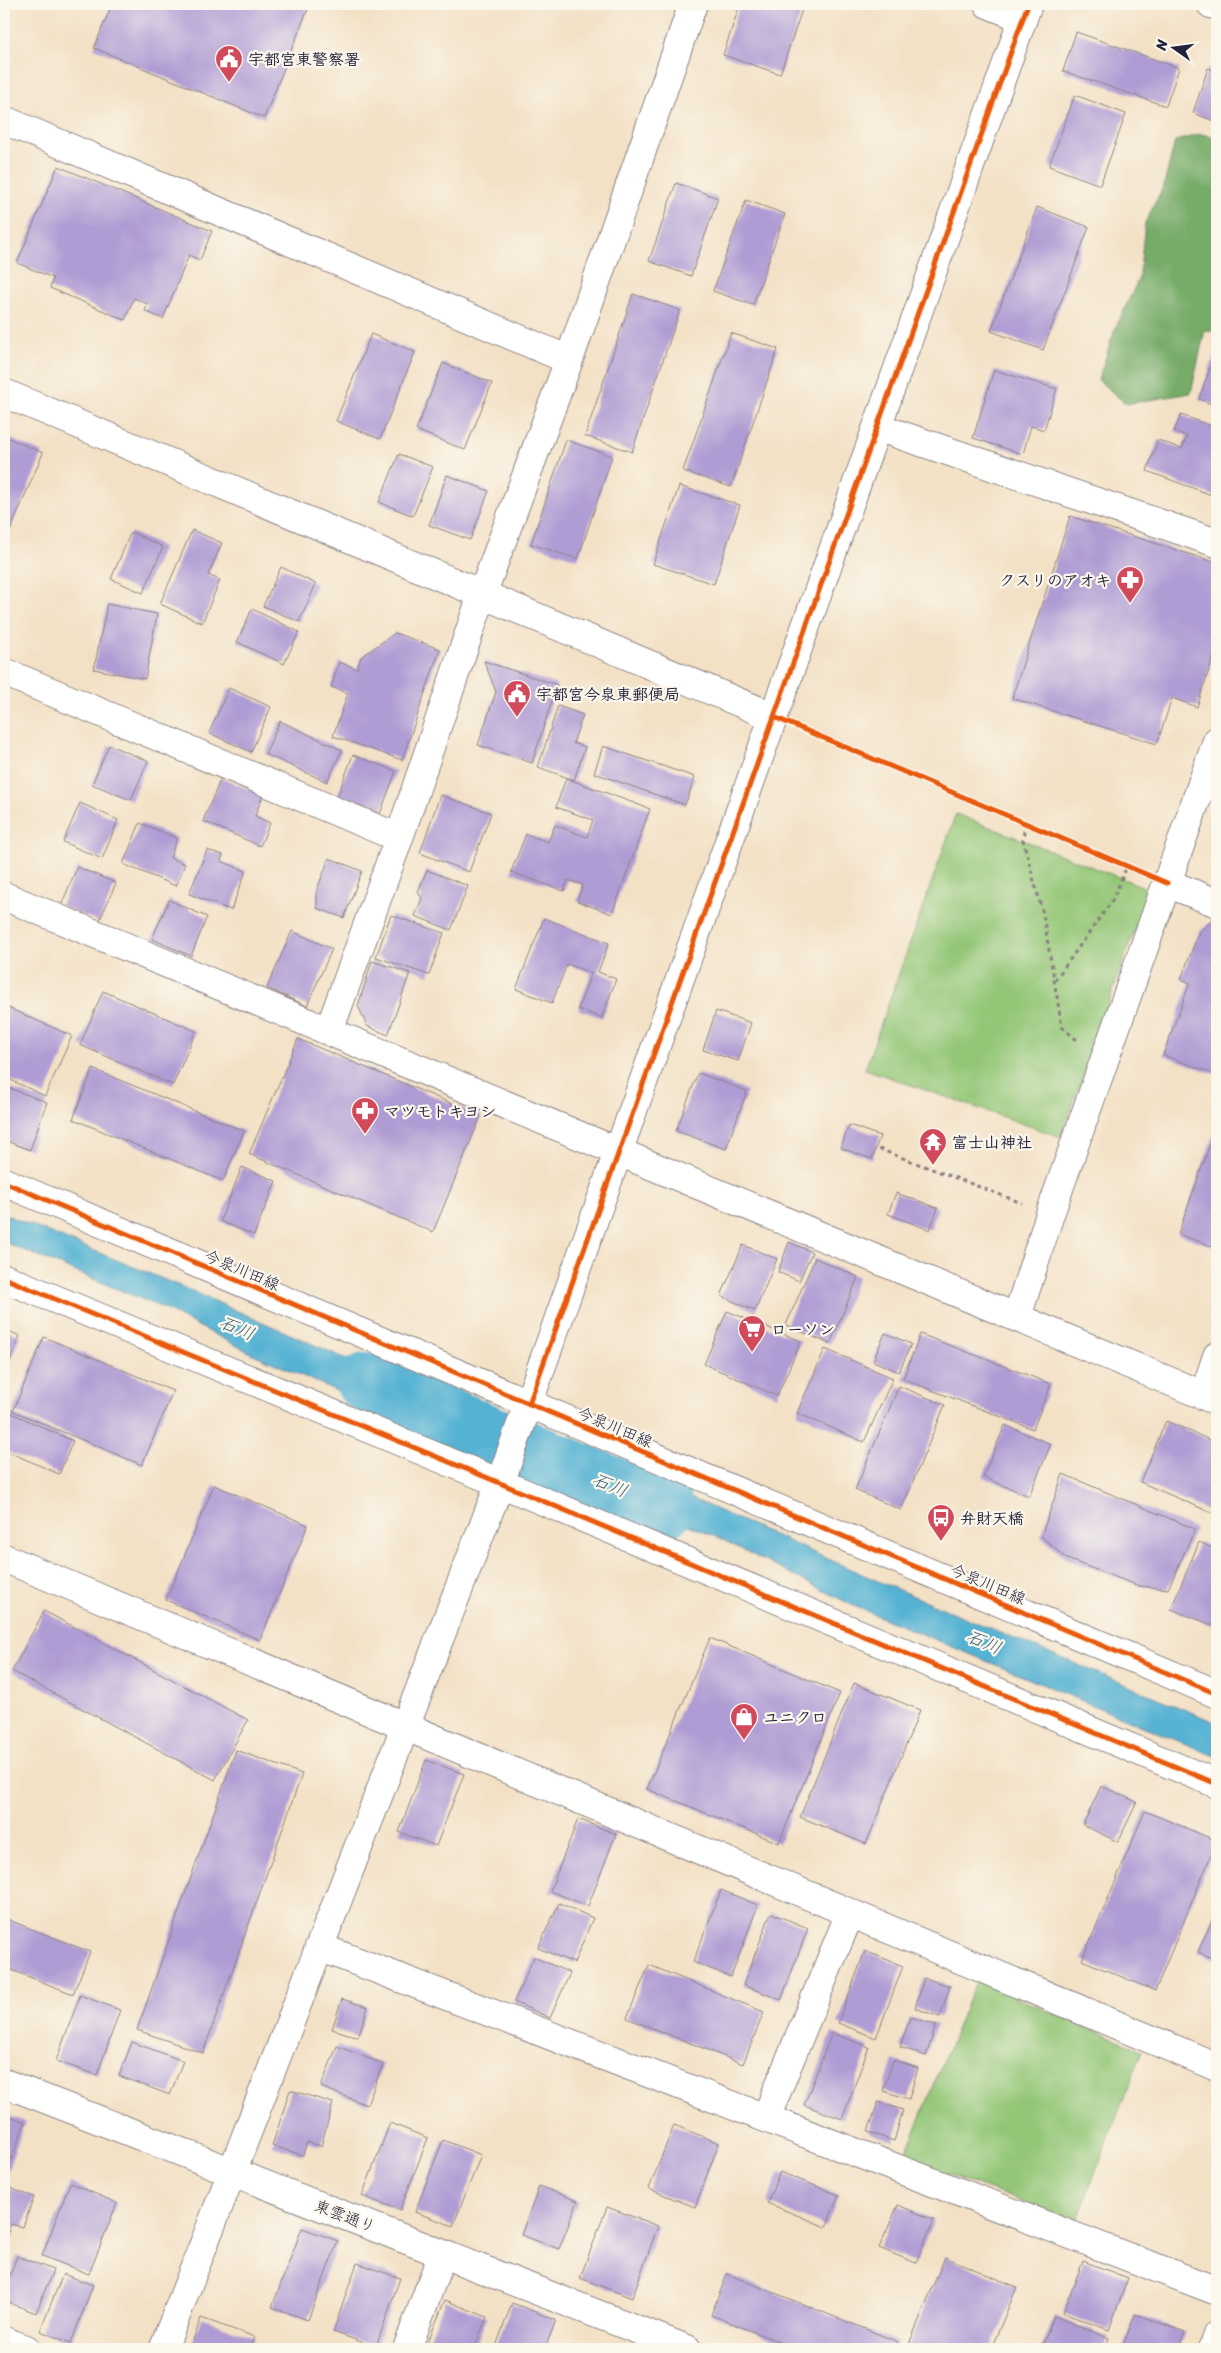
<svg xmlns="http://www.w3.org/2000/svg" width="1221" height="2353" font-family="Sriracha,'Klee One',sans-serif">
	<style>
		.green { fill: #93c676; stroke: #5a7458 }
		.forest { fill: #76ab67; stroke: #4c6651 }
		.water { fill: #54b2d3; stroke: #3b6a87 }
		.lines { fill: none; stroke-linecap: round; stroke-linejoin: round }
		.river { stroke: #54b2d3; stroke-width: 60 }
		.building { fill: #b09cd4 }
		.minor-casing { stroke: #8a8280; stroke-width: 30 }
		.tertiary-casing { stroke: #8a8280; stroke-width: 30 }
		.path { stroke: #8a8280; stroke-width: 3; stroke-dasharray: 4 4; stroke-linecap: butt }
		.minor { stroke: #fff; stroke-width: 28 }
		.tertiary { stroke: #fff; stroke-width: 28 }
		.cycleway-casing { stroke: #fbf7ec; stroke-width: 8 }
		.cycleway { stroke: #e8590c; stroke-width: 5 }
		.labels { text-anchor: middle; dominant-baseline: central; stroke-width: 4.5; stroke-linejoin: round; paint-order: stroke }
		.poi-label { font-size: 16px; font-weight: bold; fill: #22223b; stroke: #fbf7ec; text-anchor: start }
		.street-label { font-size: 16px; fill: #22223b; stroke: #fbf7ec }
		.water-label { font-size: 18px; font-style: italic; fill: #365c78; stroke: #fbf7ec }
	</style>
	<rect width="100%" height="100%" fill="#fbf7ec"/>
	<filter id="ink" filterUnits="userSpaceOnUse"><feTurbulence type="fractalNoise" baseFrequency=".02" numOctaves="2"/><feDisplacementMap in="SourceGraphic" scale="10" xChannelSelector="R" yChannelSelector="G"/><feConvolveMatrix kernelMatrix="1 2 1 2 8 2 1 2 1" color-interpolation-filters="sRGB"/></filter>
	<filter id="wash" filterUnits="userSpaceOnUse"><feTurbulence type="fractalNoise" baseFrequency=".0096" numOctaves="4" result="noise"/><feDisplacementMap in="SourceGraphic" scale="20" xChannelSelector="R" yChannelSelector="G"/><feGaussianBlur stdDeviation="1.12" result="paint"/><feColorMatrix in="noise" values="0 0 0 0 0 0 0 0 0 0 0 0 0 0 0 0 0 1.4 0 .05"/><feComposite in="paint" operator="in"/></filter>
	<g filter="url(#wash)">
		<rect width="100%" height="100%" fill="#f3e1c6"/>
		<path class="green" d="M 956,814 L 1149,889 L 1061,1137 L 865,1069 Z
			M 976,1981 L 1142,2050 L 1077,2221 L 904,2159 Z"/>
		<path class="forest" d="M 1201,134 L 1217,137 L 1217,331 L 1205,330 L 1191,393 L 1126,404 L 1098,380 L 1115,329 L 1139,278 L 1145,223 L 1164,185 L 1175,141 Z"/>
		<path class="water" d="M 4,1214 L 185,1288 L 447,1403 L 436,1435 L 253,1354 L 163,1308 L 4,1242 Z
			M 598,1457 L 873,1579 L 1217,1723 L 1217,1757 L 854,1606 L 723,1540 L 587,1481 Z"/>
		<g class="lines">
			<path class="river" d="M 366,1383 L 664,1508"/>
		</g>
		<g id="blocks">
			<path class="building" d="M 112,4 L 310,4 L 264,118 L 94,48 Z
				M 740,4 L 804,4 L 780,74 L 723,55 Z
				M 1076,32 L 1179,68 L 1166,106 L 1063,71 Z
				M 1208,68 L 1217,71 L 1217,122 L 1193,113 Z
				M 1075,95 L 1126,114 L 1100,185 L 1049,166 Z
				M 58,166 L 212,231 L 200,260 L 189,255 L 163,319 L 145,311 L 148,304 L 134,298 L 125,320 L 50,288 L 53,278 L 17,263 Z
				M 676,183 L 718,198 L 691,276 L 649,261 Z
				M 746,200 L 785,214 L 753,305 L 713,291 Z
				M 1037,207 L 1089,227 L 1043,350 L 991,331 Z
				M 633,294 L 680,310 L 632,452 L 585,436 Z
				M 731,333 L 778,349 L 731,487 L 683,471 Z
				M 371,334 L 415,352 L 380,439 L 336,421 Z
				M 1217,348 L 1217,406 L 1199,399 Z
				M 443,363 L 492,383 L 465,450 L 416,430 Z
				M 994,370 L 1057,389 L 1044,430 L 1031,426 L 1023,454 L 973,438 Z
				M 1181,415 L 1217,428 L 1217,497 L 1147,471 L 1158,440 L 1182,449 L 1187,436 L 1174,431 Z
				M 4,436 L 43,453 L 4,545 Z
				M 566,440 L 612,456 L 578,559 L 531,544 Z
				M 399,454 L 433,467 L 413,516 L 379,502 Z
				M 447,475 L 489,491 L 470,540 L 429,525 Z
				M 679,486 L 740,505 L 714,584 L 653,564 Z
				M 1070,516 L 1217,563 L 1217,645 L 1197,707 L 1172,698 L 1157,744 L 1012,698 Z
				M 192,530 L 222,543 L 208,575 L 220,580 L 202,623 L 160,604 Z
				M 131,532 L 163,547 L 143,593 L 111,579 Z
				M 281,567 L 316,584 L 299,622 L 263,606 Z
				M 107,604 L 157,614 L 145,679 L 94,669 Z
				M 252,609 L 299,632 L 284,664 L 237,642 Z
				M 395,633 L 440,649 L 402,760 L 333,736 L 348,693 L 331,687 L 339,662 L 357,669 L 361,657 Z
				M 484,661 L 557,685 L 532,763 L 478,745 L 496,692 Z
				M 229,688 L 271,707 L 251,752 L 209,733 Z
				M 558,706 L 583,715 L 573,743 L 585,747 L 574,780 L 538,767 Z
				M 280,721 L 342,750 L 327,782 L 265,754 Z
				M 109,745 L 148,761 L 131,800 L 92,784 Z
				M 603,746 L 695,777 L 685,805 L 594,773 Z
				M 353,755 L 396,771 L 380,814 L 337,797 Z
				M 221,778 L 263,795 L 255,816 L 270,823 L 260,846 L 203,821 Z
				M 566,778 L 650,809 L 612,914 L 577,901 L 583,885 L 568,880 L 564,891 L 511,872 L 526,834 L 548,842 L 555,825 L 587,837 L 593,820 L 556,807 Z
				M 440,795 L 491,813 L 469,872 L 420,853 Z
				M 80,803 L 118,820 L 102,859 L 63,842 Z
				M 140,823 L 177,838 L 170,858 L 185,864 L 176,886 L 123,864 Z
				M 207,850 L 223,855 L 221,861 L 246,871 L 231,910 L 189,894 Z
				M 329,858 L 362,871 L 344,918 L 317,908 L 317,890 Z
				M 77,867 L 116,883 L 99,922 L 61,906 Z
				M 427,870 L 468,886 L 451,930 L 415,916 L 422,898 L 418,892 Z
				M 169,900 L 207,917 L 191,956 L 152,939 Z
				M 391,915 L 444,933 L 429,975 L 376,957 Z
				M 544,918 L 609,943 L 598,972 L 616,979 L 602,1018 L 578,1009 L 591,973 L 567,964 L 552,1003 L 516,989 Z
				M 1213,920 L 1217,921 L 1217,1075 L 1163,1055 L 1190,983 L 1181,979 L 1199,932 Z
				M 292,931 L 332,949 L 307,1006 L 267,988 Z
				M 372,961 L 410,973 L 388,1035 L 367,1026 L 358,1006 Z
				M 103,991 L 196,1031 L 173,1085 L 80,1045 Z
				M 4,1006 L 72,1036 L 45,1096 L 4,1077 Z
				M 716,1011 L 751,1023 L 738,1061 L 703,1050 Z
				M 298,1039 L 481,1116 L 433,1232 L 249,1154 Z
				M 93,1069 L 244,1131 L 223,1181 L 73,1119 Z
				M 698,1073 L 747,1091 L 726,1149 L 676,1131 Z
				M 6,1087 L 47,1102 L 30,1150 L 4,1140 L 4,1092 Z
				M 849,1125 L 880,1136 L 872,1159 L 841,1148 Z
				M 1217,1125 L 1217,1248 L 1178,1234 Z
				M 242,1167 L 276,1181 L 254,1235 L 220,1221 Z
				M 896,1193 L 938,1208 L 930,1230 L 888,1214 Z
				M 789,1242 L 812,1252 L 799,1281 L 778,1272 Z
				M 743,1245 L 777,1259 L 755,1311 L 721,1296 Z
				M 815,1258 L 858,1277 L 830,1344 L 786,1325 Z
				M 727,1311 L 801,1341 L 777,1396 L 704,1364 Z
				M 4,1329 L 20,1336 L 5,1373 L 4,1372 Z
				M 885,1333 L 911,1344 L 899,1372 L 873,1361 Z
				M 920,1334 L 1051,1384 L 1033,1429 L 903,1379 Z
				M 44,1337 L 173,1391 L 142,1465 L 13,1411 Z
				M 825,1349 L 893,1378 L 864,1442 L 797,1413 Z
				M 899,1386 L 945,1405 L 901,1510 L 855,1490 Z
				M 9,1412 L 73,1441 L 59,1474 L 4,1450 L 4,1423 Z
				M 1166,1421 L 1217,1443 L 1217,1515 L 1140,1482 Z
				M 1005,1425 L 1051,1444 L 1029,1496 L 983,1477 Z
				M 1063,1474 L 1195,1529 L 1168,1589 L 1139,1586 L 1067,1559 L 1041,1536 Z
				M 214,1485 L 308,1525 L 260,1640 L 166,1600 Z
				M 1199,1542 L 1217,1550 L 1217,1627 L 1171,1609 Z
				M 44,1611 L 248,1720 L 215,1780 L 12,1671 Z
				M 710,1638 L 840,1693 L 779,1843 L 647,1789 Z
				M 854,1683 L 920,1710 L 866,1844 L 800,1817 Z
				M 236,1750 L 302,1774 L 203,2053 L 137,2030 Z
				M 426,1760 L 464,1774 L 436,1846 L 399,1832 Z
				M 1101,1786 L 1137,1802 L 1118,1842 L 1083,1825 Z
				M 1145,1811 L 1217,1841 L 1155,1991 L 1082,1960 Z
				M 578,1819 L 616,1834 L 588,1906 L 550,1891 Z
				M 721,1890 L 758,1905 L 731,1977 L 693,1962 Z
				M 559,1903 L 593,1918 L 574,1963 L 538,1948 Z
				M 1217,1909 L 1217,1960 L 1198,1952 Z
				M 771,1913 L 808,1928 L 781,2000 L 743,1985 Z
				M 4,1918 L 90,1952 L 73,1994 L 4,1967 Z
				M 865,1951 L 903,1966 L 876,2038 L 838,2023 Z
				M 534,1957 L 570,1973 L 550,2018 L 514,2002 Z
				M 649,1965 L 764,2012 L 743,2064 L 627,2018 Z
				M 924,1978 L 950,1986 L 940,2017 L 915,2008 Z
				M 80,1995 L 120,2010 L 97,2075 L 56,2061 Z
				M 342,1999 L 368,2007 L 358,2037 L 332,2029 Z
				M 910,2017 L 936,2025 L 926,2056 L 900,2047 Z
				M 832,2033 L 869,2047 L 842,2119 L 804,2105 Z
				M 132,2042 L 183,2061 L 170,2095 L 119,2076 Z
				M 337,2046 L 383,2064 L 367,2105 L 321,2087 Z
				M 893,2060 L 918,2068 L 909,2099 L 883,2091 Z
				M 290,2090 L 333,2103 L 321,2146 L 307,2142 L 303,2155 L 272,2146 Z
				M 878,2102 L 903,2110 L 894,2141 L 868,2132 Z
				M 4,2114 L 25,2122 L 6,2175 L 4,2174 Z
				M 390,2123 L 428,2138 L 400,2210 L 362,2196 Z
				M 674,2125 L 719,2143 L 695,2207 L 649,2189 Z
				M 443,2140 L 481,2155 L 453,2226 L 415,2212 Z
				M 780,2172 L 839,2195 L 826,2227 L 767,2203 Z
				M 70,2183 L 117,2203 L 89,2274 L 42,2256 Z
				M 4,2186 L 34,2197 L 23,2227 L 11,2224 L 4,2244 Z
				M 539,2186 L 578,2201 L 559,2249 L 521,2235 Z
				M 898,2205 L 934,2220 L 916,2263 L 879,2248 Z
				M 607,2207 L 658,2226 L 632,2298 L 580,2278 Z
				M 302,2228 L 338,2241 L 308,2320 L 272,2307 Z
				M 17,2256 L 53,2270 L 36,2313 L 4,2301 L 4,2292 Z
				M 945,2257 L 1017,2287 L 991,2349 L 907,2349 Z
				M 1083,2261 L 1128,2278 L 1109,2330 L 1063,2313 Z
				M 357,2263 L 400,2278 L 376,2347 L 333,2332 Z
				M 63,2274 L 93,2285 L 71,2343 L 40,2331 Z
				M 727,2274 L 898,2342 L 895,2349 L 797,2349 L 711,2315 Z
				M 445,2300 L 487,2317 L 474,2349 L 425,2349 Z
				M 512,2303 L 556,2320 L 545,2349 L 495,2349 Z
				M 1135,2314 L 1185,2332 L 1178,2349 L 1122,2349 Z
				M 1054,2316 L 1109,2338 L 1105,2349 L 1041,2349 Z
				M 201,2318 L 255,2337 L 250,2349 L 190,2349 Z"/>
		</g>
	</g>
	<g filter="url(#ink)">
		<use href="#blocks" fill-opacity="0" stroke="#8a8280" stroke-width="1"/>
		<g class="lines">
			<defs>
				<path id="minor" d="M 988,4 L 1023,18
					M 4,120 L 569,360
					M 877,427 L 1217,543
					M 4,672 L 399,838
					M 1167,883 L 1217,903
					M 4,896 L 1217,1401
					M 329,1031 L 399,838 L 482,595 L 569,360 L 693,4
					M 1017,1317 L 1050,1214 L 1217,741
					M 1204,1395 L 1217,1356
					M 4,1558 L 1217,2067
					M 319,1947 L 1217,2291
					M 766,2118 L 850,1913
					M 4,2341 L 26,2349
					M 163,2349 L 500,1483
					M 407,2349 L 442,2254
					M 1212,2349 L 1217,2335"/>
				<path id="tertiary" d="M 1211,4 L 1217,6
					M 4,393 L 774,717
					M 4,1182 L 1217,1694
					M 4,1278 L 500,1483 L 1217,1784
					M 500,1483 L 1028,4
					M 4,2083 L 687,2349"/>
			</defs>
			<use href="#minor" class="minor-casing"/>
			<use href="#tertiary" class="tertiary-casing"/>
			<path class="path" d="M 802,729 L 1139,871
				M 1025,823 L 1023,840 L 1043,914 L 1062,1027 L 1078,1041
				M 1055,980 L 1112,901 L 1127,866
				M 879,1149 L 1022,1203"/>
			<use href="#minor" class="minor"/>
			<use href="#tertiary" class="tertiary"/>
			<defs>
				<path id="cycleway" d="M 774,717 L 1167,883
					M 4,1182 L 1217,1694
					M 4,1278 L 500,1483 L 1217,1784
					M 529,1404 L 1028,4"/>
			</defs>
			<use href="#cycleway" class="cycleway-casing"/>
			<use href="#cycleway" class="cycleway"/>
		</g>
	</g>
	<defs>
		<symbol id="civic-pin" viewBox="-11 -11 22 30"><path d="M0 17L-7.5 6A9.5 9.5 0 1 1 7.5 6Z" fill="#d1495b" stroke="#fbf7ec"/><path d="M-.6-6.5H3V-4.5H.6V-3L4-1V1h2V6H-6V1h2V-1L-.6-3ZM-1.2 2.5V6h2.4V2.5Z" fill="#fff"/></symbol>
		<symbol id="pharmacy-pin" viewBox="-11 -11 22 30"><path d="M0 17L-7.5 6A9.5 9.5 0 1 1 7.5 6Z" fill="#d1495b" stroke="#fbf7ec"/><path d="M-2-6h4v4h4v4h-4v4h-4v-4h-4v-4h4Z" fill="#fff"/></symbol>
		<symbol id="temple-pin" viewBox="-11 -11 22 30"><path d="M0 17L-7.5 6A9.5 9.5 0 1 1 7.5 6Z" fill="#d1495b" stroke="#fbf7ec"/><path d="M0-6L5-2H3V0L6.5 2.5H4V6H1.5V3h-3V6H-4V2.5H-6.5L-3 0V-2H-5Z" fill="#fff"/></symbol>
		<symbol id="supermarket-pin" viewBox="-11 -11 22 30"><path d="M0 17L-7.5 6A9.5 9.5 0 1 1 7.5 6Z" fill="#d1495b" stroke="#fbf7ec"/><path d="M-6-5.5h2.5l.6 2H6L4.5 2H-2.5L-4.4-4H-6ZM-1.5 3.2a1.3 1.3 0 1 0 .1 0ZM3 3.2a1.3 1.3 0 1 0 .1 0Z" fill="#fff"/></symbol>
		<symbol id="bus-pin" viewBox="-11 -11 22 30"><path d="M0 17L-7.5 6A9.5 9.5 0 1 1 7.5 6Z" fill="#d1495b" stroke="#fbf7ec"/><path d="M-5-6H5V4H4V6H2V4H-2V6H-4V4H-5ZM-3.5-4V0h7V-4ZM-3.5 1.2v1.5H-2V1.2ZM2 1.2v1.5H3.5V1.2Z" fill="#fff"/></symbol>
		<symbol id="shop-pin" viewBox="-11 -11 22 30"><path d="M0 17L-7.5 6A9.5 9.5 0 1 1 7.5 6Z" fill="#d1495b" stroke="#fbf7ec"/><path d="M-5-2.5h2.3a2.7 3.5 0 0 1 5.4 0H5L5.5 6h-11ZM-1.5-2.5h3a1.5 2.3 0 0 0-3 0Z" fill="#fff"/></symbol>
	</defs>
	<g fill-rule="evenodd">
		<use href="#civic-pin" x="213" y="43" width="32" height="43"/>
		<use href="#pharmacy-pin" x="1114" y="564" width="32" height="43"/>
		<use href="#civic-pin" x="501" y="678" width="32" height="43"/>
		<use href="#pharmacy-pin" x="349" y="1095" width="32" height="43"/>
		<use href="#temple-pin" x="917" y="1126" width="32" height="43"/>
		<use href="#supermarket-pin" x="736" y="1313" width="32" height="43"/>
		<use href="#bus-pin" x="925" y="1502" width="32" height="43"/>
		<use href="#shop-pin" x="728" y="1701" width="32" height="43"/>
	</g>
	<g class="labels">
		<g class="poi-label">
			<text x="248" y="59">宇都宮東警察署</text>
			<text x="1111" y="580" text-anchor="end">クスリのアオキ</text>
			<text x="536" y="694">宇都宮今泉東郵便局</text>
			<text x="384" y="1111">マツモトキヨシ</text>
			<text x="952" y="1142">富士山神社</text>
			<text x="771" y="1329">ローソン</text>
			<text x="960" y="1518">弁財天橋</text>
			<text x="763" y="1717">ユニクロ</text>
		</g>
		<g class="street-label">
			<text transform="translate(242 1270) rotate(23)">今泉川田線</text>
			<text transform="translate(615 1427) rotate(23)">今泉川田線</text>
			<text transform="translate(988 1584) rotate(23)">今泉川田線</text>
			<text transform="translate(345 2216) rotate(21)">東雲通り</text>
		</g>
		<g class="water-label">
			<text transform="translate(237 1328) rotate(23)">石川</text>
			<text transform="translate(610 1485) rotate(23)">石川</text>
			<text transform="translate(984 1642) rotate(23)">石川</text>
		</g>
	</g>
	<rect width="1221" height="2353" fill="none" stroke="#fbf7ec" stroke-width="20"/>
	<g transform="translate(1174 48) rotate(284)" stroke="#fbf7ec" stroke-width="4" paint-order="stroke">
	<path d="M0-4L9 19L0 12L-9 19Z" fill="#22223b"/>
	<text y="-8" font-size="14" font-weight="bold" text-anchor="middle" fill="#22223b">N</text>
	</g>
</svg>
